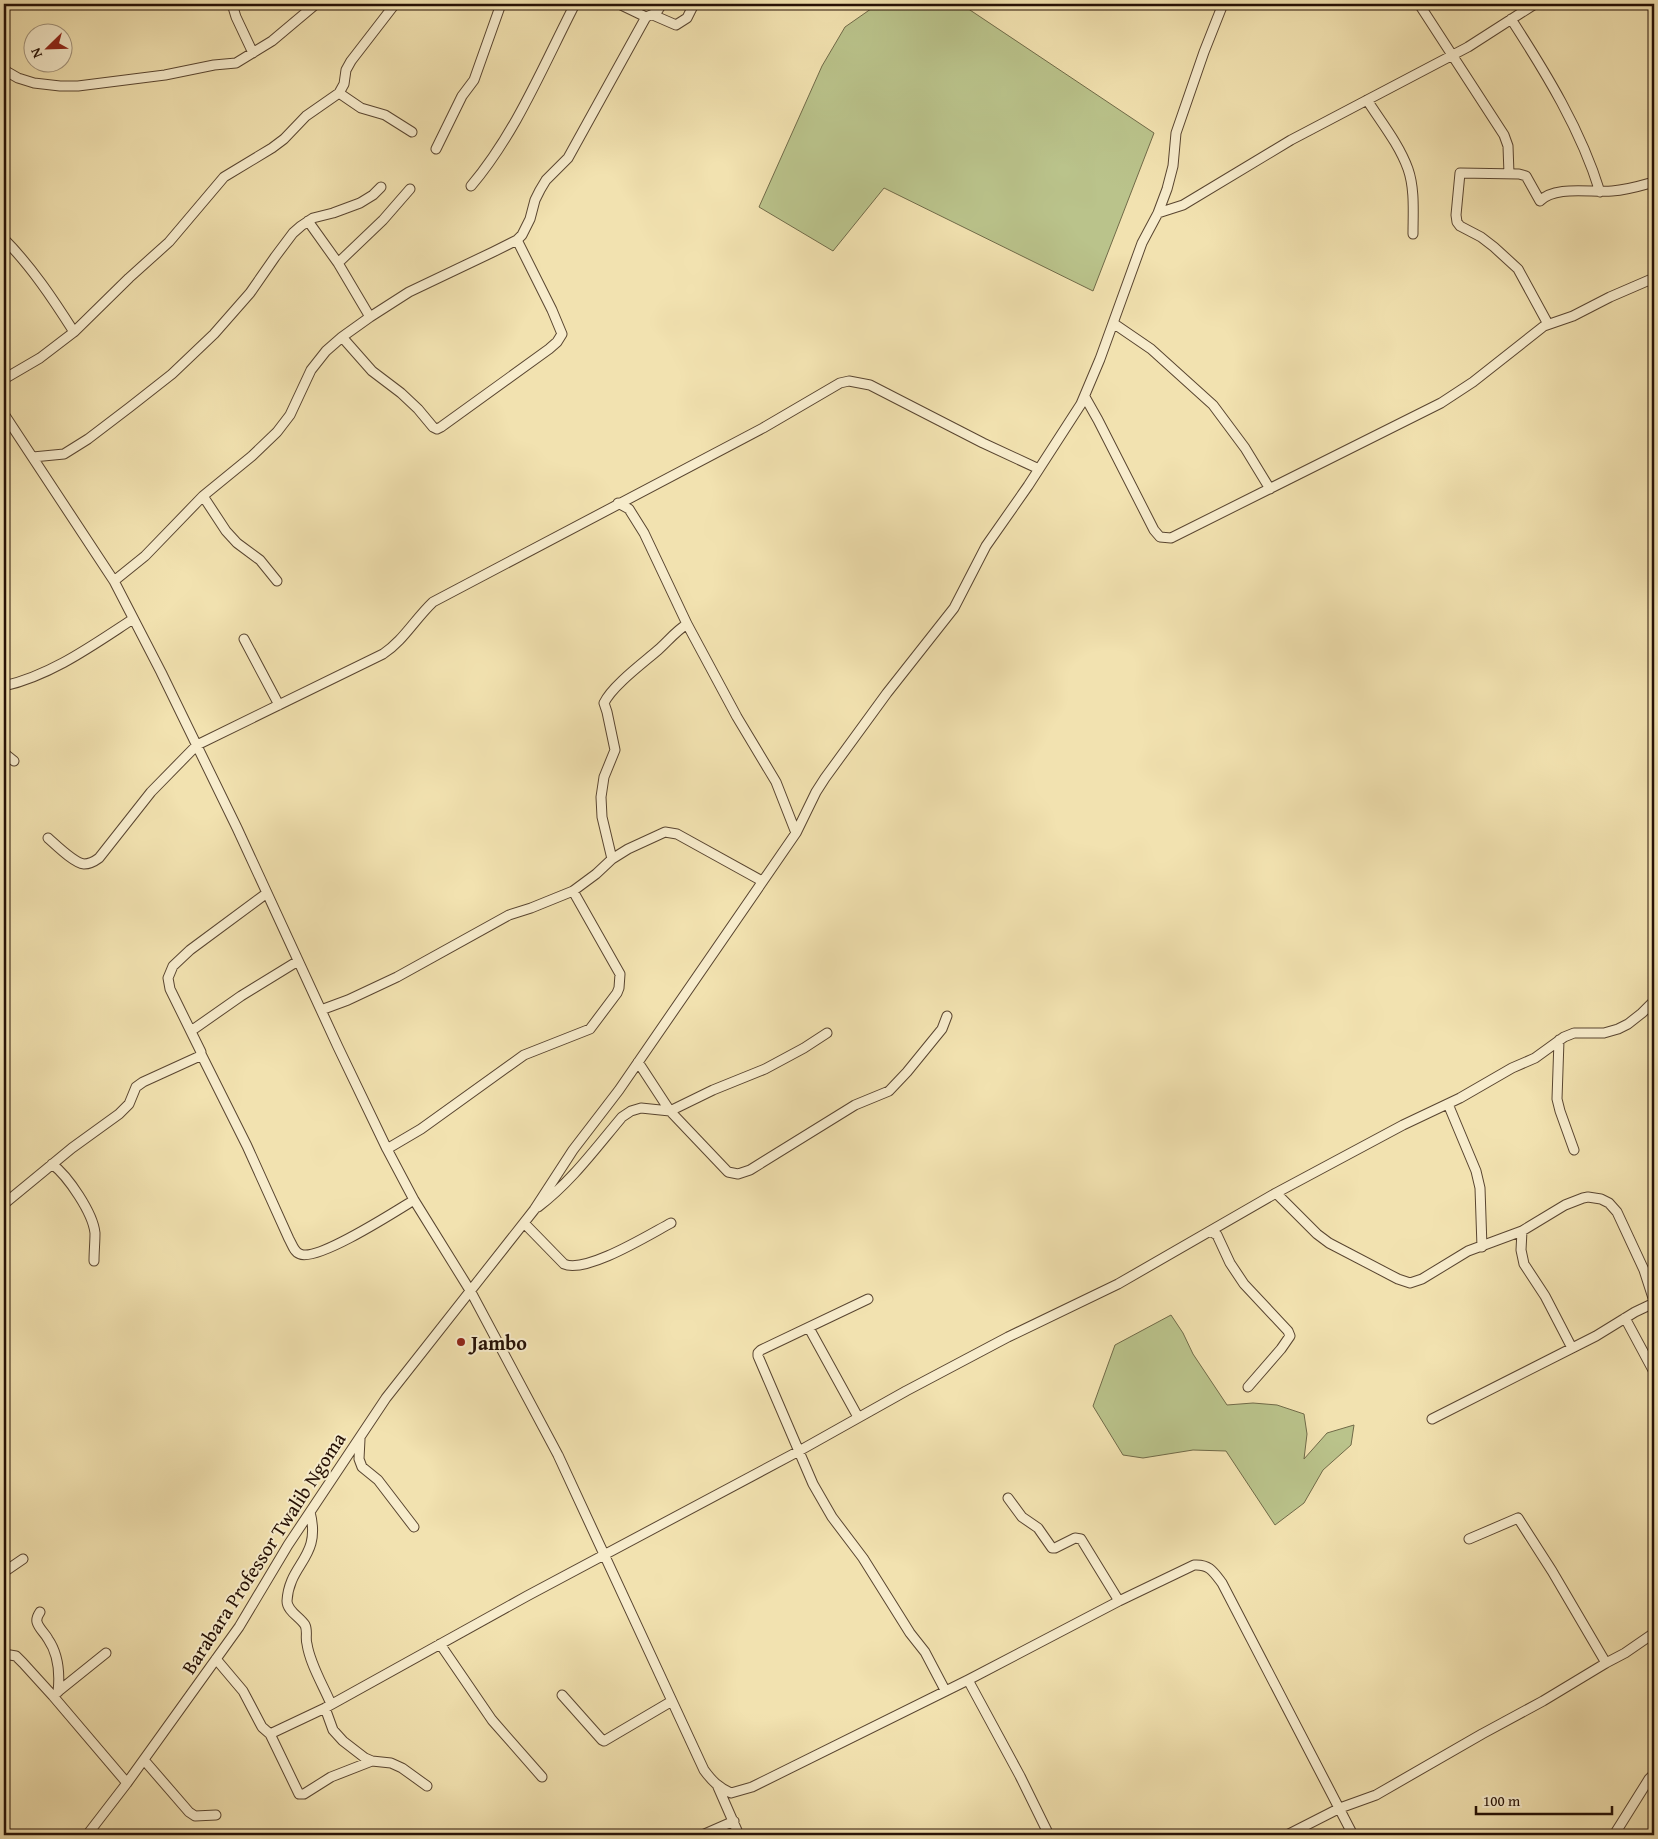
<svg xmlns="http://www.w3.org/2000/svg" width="1658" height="1839" font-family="'Gentium Book Plus',serif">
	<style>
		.green { fill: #bac38b; stroke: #706a48 }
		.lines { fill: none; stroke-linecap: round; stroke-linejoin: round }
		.minor-casing { stroke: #594530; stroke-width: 11 }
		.minor { stroke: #f7eccc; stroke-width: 9 }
		.poi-dot { fill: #8f2418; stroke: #f7eccc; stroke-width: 2 }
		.labels { text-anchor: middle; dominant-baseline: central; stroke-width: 4; stroke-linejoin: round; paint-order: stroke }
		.poi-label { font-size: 20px; font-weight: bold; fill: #261105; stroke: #f7eccc; text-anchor: start }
		.street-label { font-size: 20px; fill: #261105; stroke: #f7eccc }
	</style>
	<rect width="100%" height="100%" fill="#f2e2b0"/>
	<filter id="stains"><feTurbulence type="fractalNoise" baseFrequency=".004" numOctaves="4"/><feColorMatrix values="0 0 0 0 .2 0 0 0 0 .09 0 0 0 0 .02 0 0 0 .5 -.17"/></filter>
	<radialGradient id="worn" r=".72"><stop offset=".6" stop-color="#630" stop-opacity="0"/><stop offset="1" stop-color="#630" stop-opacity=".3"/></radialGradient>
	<path class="green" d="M 878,4 L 961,4 L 1154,133 L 1093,291 L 884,188 L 833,251 L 759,207 L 822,66 L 845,27 Z
		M 1171,1315 L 1183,1333 L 1193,1354 L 1227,1405 L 1253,1403 L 1277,1405 L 1304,1414 L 1307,1434 L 1304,1459 L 1327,1433 L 1354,1425 L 1351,1445 L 1323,1470 L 1304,1503 L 1275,1525 L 1226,1451 L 1193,1450 L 1143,1458 L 1123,1455 L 1093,1406 L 1115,1345 Z"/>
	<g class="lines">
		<defs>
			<path id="minor" d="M 232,4 L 236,17 L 253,53
				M 619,4 L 646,17 L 656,13 L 662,4
				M 1419,4 L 1504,135 L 1508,146 L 1509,174
				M 1652,4 L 1654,4
				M 653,15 L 676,25 L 687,18 L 694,4
				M 1511,19 C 1546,73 1581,130 1600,192
				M 4,70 L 18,78 L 34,83 L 60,86 L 78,86 L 165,75 L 214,65 L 236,63 L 272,41 L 316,4
				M 339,93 L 361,108 L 385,115 L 412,132
				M 1367,100 C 1381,122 1399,144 1408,169 C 1415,189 1413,213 1413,234
				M 436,149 L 462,96 L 474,80 L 501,4
				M 471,186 C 516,133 543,66 575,4
				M 1158,213 L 1183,205 L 1291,140 L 1468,47 L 1535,4
				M 308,221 L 338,263 L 370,317
				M 4,239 C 31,266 53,299 74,332
				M 338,263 L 383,220 L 410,189
				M 1113,323 L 1151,349 L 1213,405 L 1245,448 L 1270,489
				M 1548,324 L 1518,269 L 1494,247 L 1481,237 L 1460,226 L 1457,222 L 1456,215 L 1460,173 L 1519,174 L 1526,176 L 1540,201 C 1555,185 1592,193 1612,191 C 1627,190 1640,186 1654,182
				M 342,337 L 372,371 L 401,393 L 418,409 L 433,427 L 437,429 L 441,427 L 549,349 L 557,342 L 562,334 L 552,310 L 517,240
				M 4,379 L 40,358 L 74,332 L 129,278 L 169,242 L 224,177 L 272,148 L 284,139 L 306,116 L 339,93 L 344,84 L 346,70 L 351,61 L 395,4
				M 1085,397 L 1098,420 L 1154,530 L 1160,537 L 1171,538 L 1441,403 L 1473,382 L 1544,326 L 1573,316 L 1610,297 L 1654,278
				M 4,414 L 114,581 L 161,672 L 237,828 L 338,1047 L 387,1149 L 414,1200 L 471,1292 L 558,1455 L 704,1770 C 712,1781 718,1787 731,1793 L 752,1787 L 968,1680 L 1119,1601 L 1194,1565 C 1209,1564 1213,1571 1222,1583 L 1353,1835
				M 33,457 L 64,454 L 88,439 L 130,407 L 172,374 L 214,334 L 250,293 L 275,257 L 293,233 L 301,226 L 313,218 L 333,213 L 360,203 L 373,195 L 381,187
				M 203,496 L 226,531 L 237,543 L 260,560 L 277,581
				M 618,503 L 629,509 L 644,533 L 687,624 L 737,717 L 776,782 L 796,833
				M 114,581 L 145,556 L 203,496 L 252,456 L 277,432 L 290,415 L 311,370 L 326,351 L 342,337 L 370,317 L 409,292 L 493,252 L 517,240 L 522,235 L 530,219 L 535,200 L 540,190 L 546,180 L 568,158 L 646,17
				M 244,639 L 279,705
				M 4,686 C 52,675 93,645 133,619
				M 4,753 L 14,761
				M 48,838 C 56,845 74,863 84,864 C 89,864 95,861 99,858 L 151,792 L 197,745 L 383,654 C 403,641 415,619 433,602 L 763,428 L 840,383 L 849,381 L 870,385 L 983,443 L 1039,469
				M 612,859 L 602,817 L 601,797 L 604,777 L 615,750 L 607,712 L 604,703 C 612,686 643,663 658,650 C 668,641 676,631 687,624
				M 321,1010 L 348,1000 L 397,977 L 509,915 L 531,908 L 573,891 L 596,874 L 612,859 L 628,849 L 665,832 L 677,834 L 762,881
				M 191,1031 L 241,996 L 298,961
				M 1559,1040 L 1557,1099 L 1560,1111 L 1574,1150
				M 201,1054 L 247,1146 L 289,1239 C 292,1244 294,1252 300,1254 C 317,1262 396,1211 414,1200
				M 638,1062 L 670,1111 L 728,1172 L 738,1174 L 750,1170 L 855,1105 L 889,1091 L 907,1072 L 942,1029 L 947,1016
				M 1448,1104 L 1476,1171 L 1480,1188 L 1482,1247
				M 387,1149 L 421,1129 L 524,1055 L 590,1029 L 617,993 L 619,988 L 620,974 L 573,891
				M 52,1164 C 68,1176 93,1213 95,1233 C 95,1242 94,1252 94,1261
				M 1276,1193 L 1317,1234 L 1329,1243 L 1398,1279 L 1410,1283 L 1422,1279 L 1468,1251 L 1522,1231 L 1565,1205 L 1583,1198 L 1588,1197 L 1601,1199 L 1609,1203 L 1617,1212 L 1644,1270 L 1654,1301
				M 4,1204 L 72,1148 L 119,1114 L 129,1104 L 136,1087 L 143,1082 L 200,1056 L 201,1052 L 170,989 L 168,978 L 173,966 L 190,950 L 267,893
				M 538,1207 C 571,1182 595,1149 622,1117 L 631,1111 L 641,1108 L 670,1111 L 713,1090 L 765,1069 L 804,1048 L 827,1033
				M 524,1223 L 564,1264 C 586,1274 650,1234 671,1223
				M 1210,1231 L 1217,1235 L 1230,1263 L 1244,1284 L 1288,1331 L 1290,1336 L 1281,1349 L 1248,1387
				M 1522,1231 L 1521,1250 L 1524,1264 L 1545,1296 L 1572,1348
				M 868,1299 L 761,1350 L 758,1353 L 758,1356 L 813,1484 L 832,1517 L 863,1558 L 910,1633 L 925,1652 L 945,1690
				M 1625,1318 L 1654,1372
				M 809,1328 L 858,1417
				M 1432,1419 L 1596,1336 L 1635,1312 L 1654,1303
				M 360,1439 L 359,1459 L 362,1467 L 378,1480 L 414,1527
				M 1008,1498 L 1022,1517 L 1038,1528 L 1052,1548 L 1055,1548 L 1075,1538 L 1081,1539 L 1119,1601
				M 310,1512 C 322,1558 289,1563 287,1601 C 287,1611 300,1617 305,1625 C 308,1631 305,1638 307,1644 C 310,1664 323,1685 331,1704
				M 1469,1539 L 1518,1518 L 1552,1571 L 1606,1663
				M 4,1572 L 23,1559
				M 40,1612 C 38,1615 36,1618 37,1622 C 39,1629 45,1633 48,1639 C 59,1655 60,1674 58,1692
				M 440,1644 L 492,1720 L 542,1777
				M 4,1654 L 16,1656 L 23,1663 L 53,1696 L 127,1783
				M 216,1659 L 243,1691 L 262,1727 L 270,1734 L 299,1794 L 304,1794 L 331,1777 L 372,1761
				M 968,1680 L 1020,1776 L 1049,1835
				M 55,1694 L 106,1653
				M 562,1695 L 602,1740 L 604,1741 L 672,1701
				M 325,1708 L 333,1730 L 343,1741 L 365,1758 L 372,1761 L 391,1763 L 402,1768 L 427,1786
				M 270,1734 L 325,1708 L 527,1596 L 799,1451 L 906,1391 L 1008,1337 L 1118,1284 L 1276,1193 L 1403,1125 L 1460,1098 L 1512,1068 L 1535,1058 L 1564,1037 L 1574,1033 L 1604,1033 L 1618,1029 L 1628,1024 L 1642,1013 L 1654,1001
				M 144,1760 L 189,1812 L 195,1816 L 216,1815
				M 718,1787 L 739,1835
				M 87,1835 L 127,1783 L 239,1627 L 288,1545 L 386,1398 L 534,1210 L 573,1150 L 619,1090 L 796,833 L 816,792 L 825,778 L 887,693 L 954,608 L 986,546 L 1028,486 L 1081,404 L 1100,359 L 1142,243 L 1158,213 L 1167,189 L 1173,166 L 1176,133 L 1204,52 L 1223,4
				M 702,1835 L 734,1821
				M 1287,1835 L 1340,1808 L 1376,1795 L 1482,1734 L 1543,1701 L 1606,1663 L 1625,1653 L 1654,1633
				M 1614,1835 L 1649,1779 L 1654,1774"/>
		</defs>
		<use href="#minor" class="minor-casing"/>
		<use href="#minor" class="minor"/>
	</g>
	<circle class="poi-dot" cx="461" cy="1342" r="5"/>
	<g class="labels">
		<g class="poi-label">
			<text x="471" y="1342">Jambo</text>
		</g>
		<g class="street-label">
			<text transform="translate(263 1553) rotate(-57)">Barabara Professor Twalib Ngoma</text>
		</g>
	</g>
	<rect width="1658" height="1839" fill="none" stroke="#f2e2b0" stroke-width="20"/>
	<rect x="5" y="5" width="1648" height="1829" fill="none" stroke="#261105" stroke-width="2.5"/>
	<rect x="10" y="10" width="1638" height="1819" fill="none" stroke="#261105"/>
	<g transform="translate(48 48) rotate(247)"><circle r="24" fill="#f7eccc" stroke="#a3947c"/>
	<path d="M0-4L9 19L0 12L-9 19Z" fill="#8f2418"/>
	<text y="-8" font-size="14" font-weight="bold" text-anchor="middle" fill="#261105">N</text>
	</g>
	<path d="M1476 1806v8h136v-8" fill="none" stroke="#261105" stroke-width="2.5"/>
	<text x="1483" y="1806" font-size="15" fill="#261105" stroke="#f7eccc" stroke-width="4" paint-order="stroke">100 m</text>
	<rect width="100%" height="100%" filter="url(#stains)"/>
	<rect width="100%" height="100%" fill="url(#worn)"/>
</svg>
